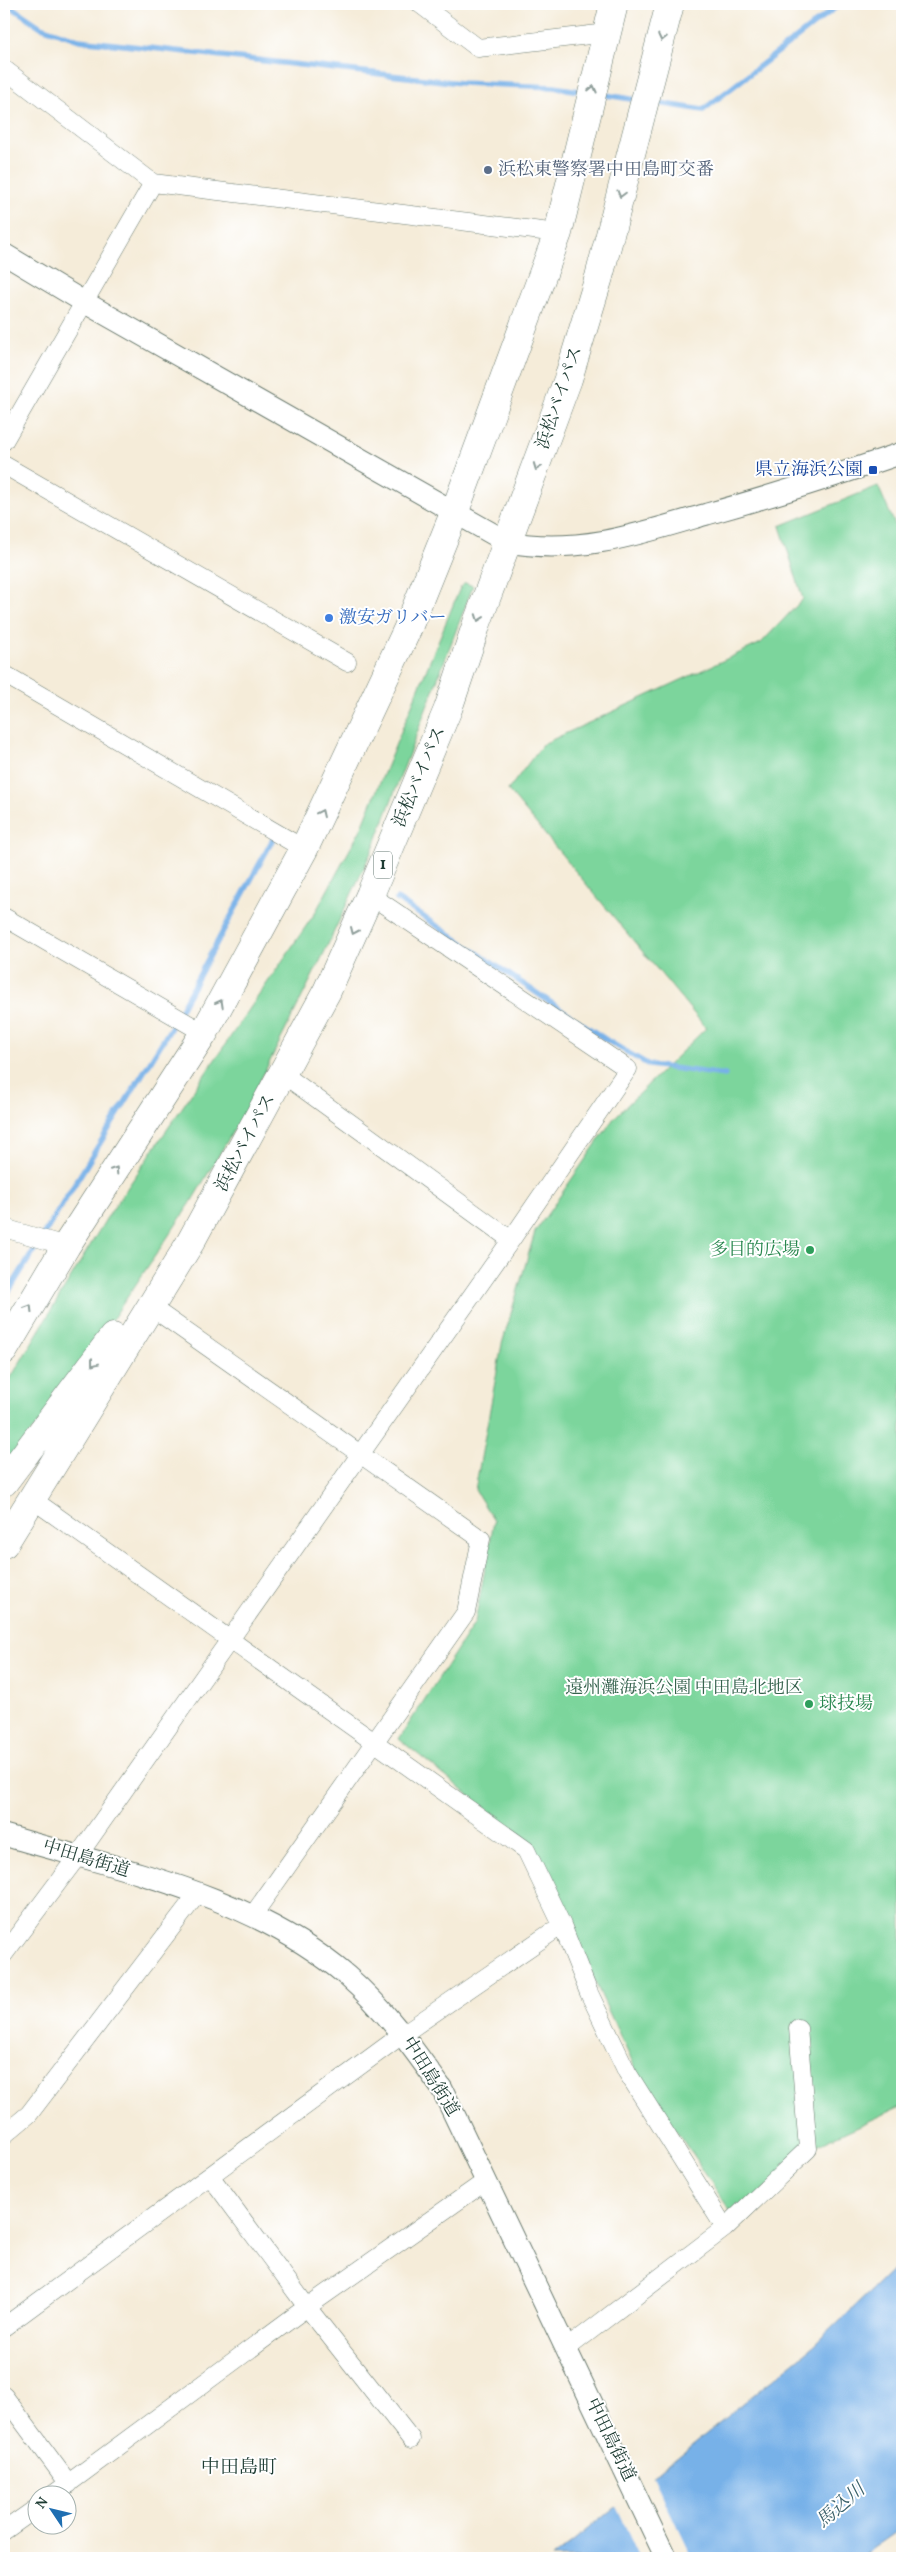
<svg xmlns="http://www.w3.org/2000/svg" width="906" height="2562" font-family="Vollkorn,'Noto Serif JP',serif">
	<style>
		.green { fill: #7bd59c; stroke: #4d8968 }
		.water { fill: #77b1e8; stroke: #4b778e }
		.pier { fill: #f5ecd9 }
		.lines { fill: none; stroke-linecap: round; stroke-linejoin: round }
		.stream { stroke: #77b1e8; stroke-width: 5.5 }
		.minor-casing { stroke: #6a7a6e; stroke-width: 19 }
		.tertiary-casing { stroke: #6a7a6e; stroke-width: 23 }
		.trunk-casing { stroke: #6a7a6e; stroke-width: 29 }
		.minor { stroke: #fff; stroke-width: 18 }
		.tertiary { stroke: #fff; stroke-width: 21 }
		.trunk { stroke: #fff; stroke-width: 28 }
		.oneway { stroke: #8f9e9a }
		.service-dot { fill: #5c6f8a; stroke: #fff; stroke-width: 2 }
		.transit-dot { fill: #1a4fb4; stroke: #fff; stroke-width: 2 }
		.shop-dot { fill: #3f7fe0; stroke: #fff; stroke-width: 2 }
		.leisure-dot { fill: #2e9e5b; stroke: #fff; stroke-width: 2 }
		.labels { text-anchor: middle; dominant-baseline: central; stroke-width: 4; stroke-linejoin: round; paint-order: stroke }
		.shield { fill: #fff; stroke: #627771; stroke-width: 1 }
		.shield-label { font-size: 16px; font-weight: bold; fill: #1f3d34 }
		.service-label { font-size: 18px; fill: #4e5e75; stroke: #fff; text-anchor: start }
		.street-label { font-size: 18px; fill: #1f3d34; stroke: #fff }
		.transit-label { font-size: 18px; fill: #164399; stroke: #fff; text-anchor: end }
		.shop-label { font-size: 18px; fill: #366cbe; stroke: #fff; text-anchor: start }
		.leisure-label { font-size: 18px; fill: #27864d; stroke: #fff; text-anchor: end }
		.park-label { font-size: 18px; fill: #36634e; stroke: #fff }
		.neighbourhood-label { font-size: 19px; fill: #1f3d34; stroke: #fff }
		.water-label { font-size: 19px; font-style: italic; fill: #39606a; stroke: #fff }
	</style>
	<rect width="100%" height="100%" fill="#fff"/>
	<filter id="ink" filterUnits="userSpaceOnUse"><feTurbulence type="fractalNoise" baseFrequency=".02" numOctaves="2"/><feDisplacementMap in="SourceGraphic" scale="10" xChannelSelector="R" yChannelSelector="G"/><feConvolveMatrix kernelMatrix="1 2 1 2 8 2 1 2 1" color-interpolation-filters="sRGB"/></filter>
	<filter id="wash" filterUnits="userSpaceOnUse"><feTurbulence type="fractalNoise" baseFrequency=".0096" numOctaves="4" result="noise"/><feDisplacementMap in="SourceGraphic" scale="20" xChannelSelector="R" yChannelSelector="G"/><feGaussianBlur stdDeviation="1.12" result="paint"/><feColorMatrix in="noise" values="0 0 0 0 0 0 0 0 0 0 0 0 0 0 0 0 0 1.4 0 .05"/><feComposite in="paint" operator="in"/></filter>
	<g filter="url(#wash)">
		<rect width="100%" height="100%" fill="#f5ecd9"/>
		<path class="green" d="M 878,486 L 902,541 L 902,2106 L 808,2149 L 735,2218 L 637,2072 L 531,1845 L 399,1739 L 475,1622 L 494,1521 L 475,1490 L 502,1344 L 535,1232 L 614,1118 L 706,1028 L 508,790 L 543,744 L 761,643 L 803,599 L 780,526 Z
			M 465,583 L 473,586 L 374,846 L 324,953 L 245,1111 L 190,1204 L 64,1391 L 4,1467 L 4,1389 L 106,1219 L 315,913 L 361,829 L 460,588 Z"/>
		<path class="water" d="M 902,2261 L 902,2528 L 859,2558 L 552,2558 L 815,2345 Z"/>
		<path class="pier" d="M 652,2474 L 692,2558 L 640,2558 L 615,2504 Z"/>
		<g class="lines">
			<path class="stream" d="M 7,4 L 41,27 L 79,40 L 461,83 L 554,87 L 586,92
				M 600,94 L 637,100
				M 652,102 L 703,110 L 840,4
				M 397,899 L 608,1041 L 649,1065 L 725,1075
				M 4,1299 L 169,1031 L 273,839"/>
		</g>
	</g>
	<g filter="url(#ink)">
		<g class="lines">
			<defs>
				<path id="minor" d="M 420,4 L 478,48 L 607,33
					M 4,69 L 153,183 L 558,233
					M 4,441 L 153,183
					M 4,465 L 347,662
					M 4,674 L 304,849
					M 4,917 L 204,1033
					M 283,1074 L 511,1240
					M 4,1228 L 66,1246
					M 151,1307 L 481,1539 L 466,1612 L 253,1915
					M 32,1499 L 526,1850 L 562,1925 L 589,1993 L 627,2072 L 725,2228
					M 4,1954 L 77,1857 L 511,1240 L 628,1069 L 370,895
					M 4,2135 L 29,2114 L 198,1893
					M 211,2177 L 307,2307 L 411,2439
					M 4,2327 L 403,2034 L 562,1925
					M 566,2349 L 725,2228 L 808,2149 L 798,2028
					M 4,2396 L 69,2484
					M 54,2494 L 307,2307 L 486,2181
					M 4,2531 L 38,2507"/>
				<path id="tertiary" d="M 4,254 L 84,302 L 507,542 C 578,555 640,534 707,514 C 773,496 838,475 902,453
					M 4,1835 C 122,1870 251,1894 347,1976 C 385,2009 413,2048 442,2089 L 666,2558"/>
				<path id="trunk" d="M 4,1350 L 66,1246 L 204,1033 L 304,849 L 407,630 L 455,511 L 558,233 L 614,4
					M 4,1482 L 113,1337
					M 4,1544 L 190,1243 L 327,991 L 370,895 L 448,709 L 477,623 L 568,379 L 599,277 L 670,4"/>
			</defs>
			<use href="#minor" class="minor-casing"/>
			<use href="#tertiary" class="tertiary-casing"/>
			<use href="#trunk" class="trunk-casing"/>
			<use href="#minor" class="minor"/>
			<use href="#tertiary" class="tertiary"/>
			<use href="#trunk" class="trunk"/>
		</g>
		<defs><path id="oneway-chevron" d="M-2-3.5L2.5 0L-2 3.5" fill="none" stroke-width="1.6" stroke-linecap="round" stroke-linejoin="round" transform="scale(1.25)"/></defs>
		<g class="oneway">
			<use href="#oneway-chevron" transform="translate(662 38) rotate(103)"/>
			<use href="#oneway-chevron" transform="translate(593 89) rotate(-76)"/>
			<use href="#oneway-chevron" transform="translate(621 194) rotate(105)"/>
			<use href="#oneway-chevron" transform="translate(537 467) rotate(111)"/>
			<use href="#oneway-chevron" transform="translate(479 618) rotate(110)"/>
			<use href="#oneway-chevron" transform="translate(321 813) rotate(-65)"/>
			<use href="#oneway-chevron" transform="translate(354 931) rotate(114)"/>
			<use href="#oneway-chevron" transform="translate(220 1003) rotate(-61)"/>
			<use href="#oneway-chevron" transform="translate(115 1170) rotate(-57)"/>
			<use href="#oneway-chevron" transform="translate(29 1308) rotate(-59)"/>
			<use href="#oneway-chevron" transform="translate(94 1363) rotate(127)"/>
		</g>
	</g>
	<circle class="service-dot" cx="488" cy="170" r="5"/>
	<rect class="transit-dot" x="868" y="465" width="10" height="10" rx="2.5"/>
	<circle class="shop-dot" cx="329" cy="618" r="5"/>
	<g class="leisure-dot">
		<circle cx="810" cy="1250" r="5"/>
		<circle cx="809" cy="1704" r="5"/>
	</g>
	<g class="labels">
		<rect class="shield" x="374" y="851.5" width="18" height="27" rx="4"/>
		<g class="shield-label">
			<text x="383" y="865">1</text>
		</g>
		<g class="service-label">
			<text x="498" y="170">浜松東警察署中田島町交番</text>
		</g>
		<g class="street-label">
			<text transform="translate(560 398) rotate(-71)">浜松バイパス</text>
			<text transform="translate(420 777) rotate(-67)">浜松バイパス</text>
			<text transform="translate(246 1143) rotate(-62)">浜松バイパス</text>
			<text transform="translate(86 1859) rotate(17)">中田島街道</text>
			<text transform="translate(430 2077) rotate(58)">中田島街道</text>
			<text transform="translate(610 2440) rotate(64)">中田島街道</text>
		</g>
		<g class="transit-label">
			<text x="863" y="470">県立海浜公園</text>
		</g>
		<g class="shop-label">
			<text x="339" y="618">激安ガリバー</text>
		</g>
		<g class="leisure-label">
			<text x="800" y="1250">多目的広場</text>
			<text x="819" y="1704" text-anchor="start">球技場</text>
		</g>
		<g class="park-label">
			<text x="684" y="1688">遠州灘海浜公園 中田島北地区</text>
		</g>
		<g class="neighbourhood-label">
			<text x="239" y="2468">中田島町</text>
		</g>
		<g class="water-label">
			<text transform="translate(841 2506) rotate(-41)">馬込川</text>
		</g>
	</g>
	<rect width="906" height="2562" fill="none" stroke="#fff" stroke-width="20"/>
	<g transform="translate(52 2510) rotate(305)"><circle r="24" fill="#ffffff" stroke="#a5b1ae"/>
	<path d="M0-4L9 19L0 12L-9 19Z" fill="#1f6fb2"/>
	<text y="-8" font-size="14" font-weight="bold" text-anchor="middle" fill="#1f3d34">N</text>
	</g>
</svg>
